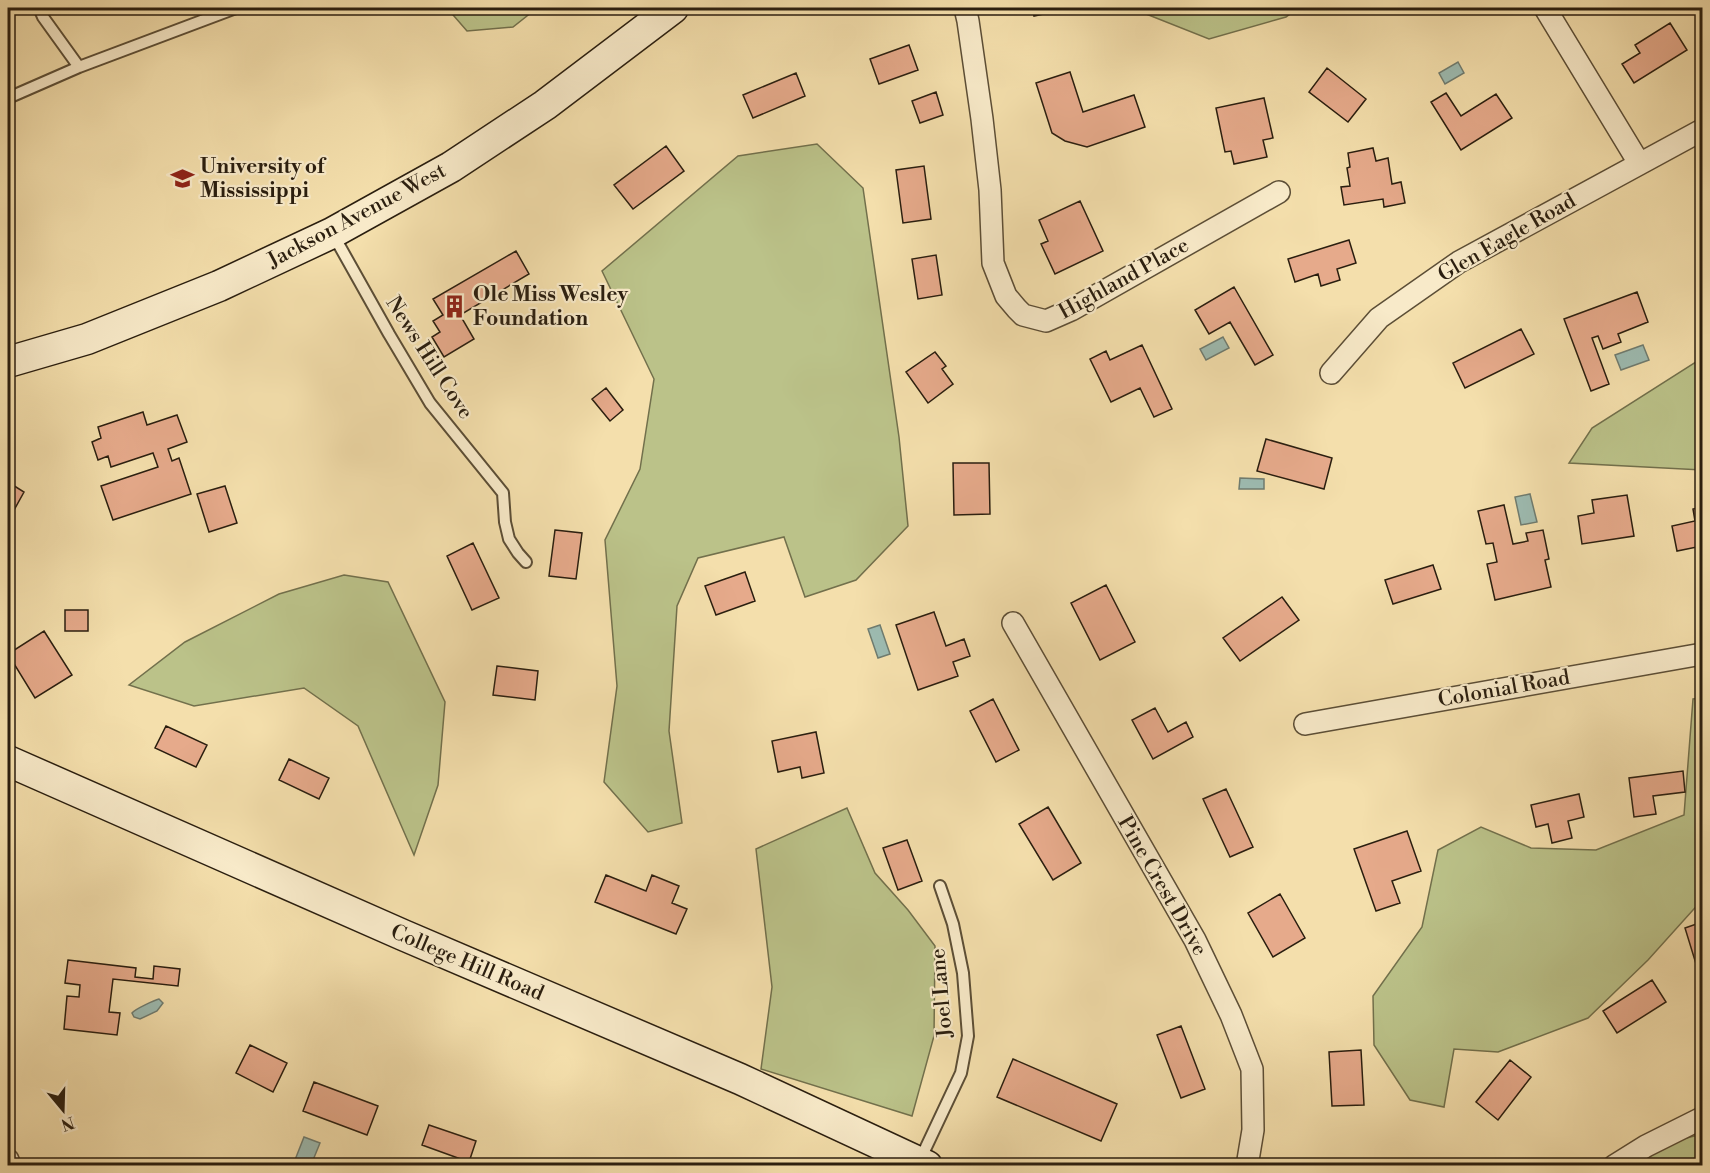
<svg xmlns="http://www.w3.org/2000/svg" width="1710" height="1173" font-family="'Libre Bodoni',serif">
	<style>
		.green { fill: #bbc289; stroke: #72704c; stroke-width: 1.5 }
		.water { fill: #9dbbb1; stroke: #6f7c70; stroke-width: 1.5 }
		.building { fill: #e6aa8b; stroke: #2a1e0f; stroke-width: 1.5 }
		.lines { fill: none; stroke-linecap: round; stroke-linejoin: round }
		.lane-casing { stroke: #5c4e36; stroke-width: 14 }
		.street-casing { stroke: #5c4e36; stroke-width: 24 }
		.secondary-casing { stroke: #2a1e0f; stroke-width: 33 }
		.lane { stroke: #f8eac9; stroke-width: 10 }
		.street { stroke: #f8eac9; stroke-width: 21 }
		.secondary { stroke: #f8eac9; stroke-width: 30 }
		.labels { text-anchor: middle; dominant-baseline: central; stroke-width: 4.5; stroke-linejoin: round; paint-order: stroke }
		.poi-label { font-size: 21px; font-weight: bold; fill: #2a1e0f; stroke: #f8eac9; text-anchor: start }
		.street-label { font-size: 21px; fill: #2a1e0f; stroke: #f8eac9 }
	</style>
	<rect width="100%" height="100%" fill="#f4dfac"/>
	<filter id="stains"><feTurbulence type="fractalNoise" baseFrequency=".00333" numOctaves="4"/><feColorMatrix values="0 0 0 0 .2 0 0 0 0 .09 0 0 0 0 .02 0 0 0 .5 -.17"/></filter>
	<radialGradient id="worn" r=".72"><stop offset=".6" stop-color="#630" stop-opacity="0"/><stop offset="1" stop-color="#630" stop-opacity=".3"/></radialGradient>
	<path class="green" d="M 447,8 L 537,8 L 513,27 L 467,31 Z
		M 1131,8 L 1298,8 L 1286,17 L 1209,39 Z
		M 817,144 L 863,188 L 899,437 L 908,526 L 856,580 L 805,597 L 784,537 L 698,558 L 677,606 L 669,731 L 682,823 L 648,832 L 604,782 L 617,686 L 605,540 L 640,469 L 654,379 L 602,271 L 738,156 Z
		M 1702,358 L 1702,470 L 1569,463 L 1592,428 Z
		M 344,575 L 388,582 L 445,702 L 438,785 L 414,855 L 358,726 L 304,688 L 194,706 L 129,685 L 185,642 L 279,594 Z
		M 1702,698 L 1702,900 L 1648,960 L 1588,1018 L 1498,1052 L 1454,1049 L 1444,1107 L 1410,1100 L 1374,1045 L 1373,996 L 1422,927 L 1438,850 L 1481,827 L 1531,848 L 1596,850 L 1684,815 L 1693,699 Z
		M 847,808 L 875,873 L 908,910 L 935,946 L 934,1036 L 912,1116 L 761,1069 L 772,987 L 756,849 Z
		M 1702,1134 L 1702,1165 L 1631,1166 L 1667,1143 Z"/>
	<path class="water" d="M 1458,62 L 1464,73 L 1445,84 L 1439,73 Z
		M 1223,337 L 1229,348 L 1206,360 L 1200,349 Z
		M 1643,345 L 1649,360 L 1621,370 L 1615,355 Z
		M 1240,478 L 1264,479 L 1264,489 L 1239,489 Z
		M 1530,494 L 1537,522 L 1521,525 L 1515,497 Z
		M 880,625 L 890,654 L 878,658 L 868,629 Z
		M 159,999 L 163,1003 L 157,1011 L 140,1019 L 134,1017 L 132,1013 C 135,1009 155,1000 159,999 Z
		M 304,1137 L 320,1143 L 311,1165 L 293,1165 Z"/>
	<path class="building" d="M 1032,8 L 1061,8 L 1062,10 L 1034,16 Z
		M 1670,23 L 1687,50 L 1634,83 L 1622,64 L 1640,53 L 1635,45 Z
		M 909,45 L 918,70 L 879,84 L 870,59 Z
		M 1327,68 L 1366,99 L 1348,122 L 1309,92 Z
		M 1070,72 L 1083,112 L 1134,95 L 1145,127 L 1087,147 L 1065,141 L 1052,133 L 1036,83 Z
		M 796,73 L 805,96 L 753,118 L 743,95 Z
		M 936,92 L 943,115 L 920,123 L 912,101 Z
		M 1446,93 L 1461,116 L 1496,94 L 1512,118 L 1461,150 L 1431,102 Z
		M 1264,98 L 1273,138 L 1263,140 L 1267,157 L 1234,164 L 1231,151 L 1225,152 L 1216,108 Z
		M 666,146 L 684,171 L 633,209 L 614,185 Z
		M 1373,148 L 1376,161 L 1388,158 L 1392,184 L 1401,182 L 1405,203 L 1384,207 L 1383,199 L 1344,205 L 1341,187 L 1350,186 L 1347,168 L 1350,167 L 1348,153 Z
		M 924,166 L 931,219 L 903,223 L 896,170 Z
		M 1080,201 L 1103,251 L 1055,274 L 1041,244 L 1048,241 L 1039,220 Z
		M 1349,240 L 1356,263 L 1337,269 L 1340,280 L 1321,286 L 1318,274 L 1295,282 L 1288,259 Z
		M 516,251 L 529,274 L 460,315 L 474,339 L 444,357 L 432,337 L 440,332 L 433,321 L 443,315 L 433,299 Z
		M 936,255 L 942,295 L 918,299 L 912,259 Z
		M 1234,287 L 1273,355 L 1255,365 L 1230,322 L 1209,334 L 1195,310 Z
		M 1637,292 L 1648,322 L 1618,334 L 1621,342 L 1603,349 L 1598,336 L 1592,338 L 1609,384 L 1591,391 L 1564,319 Z
		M 1521,329 L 1534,354 L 1465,388 L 1453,363 Z
		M 1142,345 L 1172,409 L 1154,417 L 1140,388 L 1111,402 L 1090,359 L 1106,351 L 1110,360 Z
		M 935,352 L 946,366 L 942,369 L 953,384 L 928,403 L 906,372 Z
		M 606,388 L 623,410 L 610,421 L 592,399 Z
		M 143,412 L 147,425 L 177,415 L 187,442 L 168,449 L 172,461 L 179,458 L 191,494 L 113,520 L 101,486 L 158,467 L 153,453 L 111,467 L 108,456 L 98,460 L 92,442 L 101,438 L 98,427 Z
		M 1266,439 L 1332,458 L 1324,489 L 1257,471 Z
		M 953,463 L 989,463 L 990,514 L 954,515 Z
		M 8,482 L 24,492 L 8,521 L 14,543 L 8,545 Z
		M 225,486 L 237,523 L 209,532 L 197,494 Z
		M 1627,495 L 1634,536 L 1582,544 L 1578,516 L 1594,513 L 1592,500 Z
		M 1504,505 L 1513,544 L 1528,541 L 1526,533 L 1543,530 L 1549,559 L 1545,560 L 1551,587 L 1495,600 L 1487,564 L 1497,562 L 1493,543 L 1486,544 L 1478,511 Z
		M 1702,507 L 1702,546 L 1677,551 L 1672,526 L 1695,521 L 1693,509 Z
		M 555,530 L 582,533 L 576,579 L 549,576 Z
		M 473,543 L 499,598 L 472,610 L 447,556 Z
		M 1433,565 L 1441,589 L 1393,604 L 1385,580 Z
		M 745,572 L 755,601 L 716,615 L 705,586 Z
		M 1106,585 L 1135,642 L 1100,660 L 1071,603 Z
		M 1282,597 L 1299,620 L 1240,661 L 1223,638 Z
		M 65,610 L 88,610 L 88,631 L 65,631 Z
		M 934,612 L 946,646 L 964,639 L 970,656 L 953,662 L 958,676 L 918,690 L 896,625 Z
		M 44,631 L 72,675 L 35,698 L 8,654 Z
		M 497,666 L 538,671 L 535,700 L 493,695 Z
		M 993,699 L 1019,750 L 996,762 L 970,711 Z
		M 1155,708 L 1168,732 L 1186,722 L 1193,737 L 1153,759 L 1132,720 Z
		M 166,726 L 207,745 L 196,767 L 155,748 Z
		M 816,732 L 824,773 L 802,778 L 800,767 L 778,772 L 772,741 Z
		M 289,759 L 329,778 L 319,799 L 279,780 Z
		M 1683,771 L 1685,792 L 1653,796 L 1656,814 L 1634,817 L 1629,778 Z
		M 1226,789 L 1253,847 L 1230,857 L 1203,799 Z
		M 1579,794 L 1584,817 L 1568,821 L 1572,838 L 1552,843 L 1548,824 L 1536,827 L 1531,805 Z
		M 1048,807 L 1081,863 L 1053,880 L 1019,824 Z
		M 1407,831 L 1421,871 L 1392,881 L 1400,903 L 1376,911 L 1354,849 Z
		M 907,840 L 922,881 L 898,890 L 883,848 Z
		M 606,875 L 646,891 L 652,875 L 679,886 L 672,903 L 687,909 L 676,934 L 595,902 Z
		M 1280,894 L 1305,938 L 1273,957 L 1248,913 Z
		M 1702,922 L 1702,976 L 1700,977 L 1685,928 Z
		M 68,960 L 136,968 L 135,977 L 153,979 L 154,966 L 180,969 L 178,986 L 113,979 L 109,1012 L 120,1013 L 117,1035 L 64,1029 L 67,996 L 79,997 L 80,985 L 65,983 Z
		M 1652,980 L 1666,1002 L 1617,1033 L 1603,1011 Z
		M 1181,1026 L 1205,1089 L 1181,1098 L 1157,1035 Z
		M 250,1045 L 287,1063 L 273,1092 L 236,1073 Z
		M 1361,1050 L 1364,1105 L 1332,1106 L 1329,1052 Z
		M 1013,1059 L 1117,1104 L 1101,1141 L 997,1097 Z
		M 1510,1060 L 1531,1077 L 1498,1120 L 1476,1102 Z
		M 314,1082 L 378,1106 L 367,1135 L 303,1111 Z
		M 429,1125 L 476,1141 L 469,1162 L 422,1145 Z"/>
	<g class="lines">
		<defs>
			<path id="lane" d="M 39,8 L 43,17 L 79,67
				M 8,98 L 79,67 L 236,8
				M 334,236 L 389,334 L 430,403 L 503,493 L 505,522 L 509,539 L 518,553 L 526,562
				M 920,1160 L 961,1073 L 968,1036 L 963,973 L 953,924 L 940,886"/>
			<path id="street" d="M 965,8 L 968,21 L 982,119 L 990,190 L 993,263 L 1006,296 L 1017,309 L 1023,315 L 1046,321 L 1071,310 L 1279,192
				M 1545,8 L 1639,163
				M 1331,373 L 1379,318 L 1459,262 L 1702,130
				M 1013,623 L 1195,940 L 1231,1015 L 1252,1069 L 1253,1130 L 1247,1166
				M 1305,724 L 1702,654
				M 8,1160 L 10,1166
				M 1614,1166 L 1646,1146 L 1702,1118"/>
			<path id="secondary" d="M 8,362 L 87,339 L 219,286 L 332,233 L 451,167 L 545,105 L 673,8
				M 8,761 L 403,935 L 740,1079 L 927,1166"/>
		</defs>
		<use href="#lane" class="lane-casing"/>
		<use href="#street" class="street-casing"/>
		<use href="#secondary" class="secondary-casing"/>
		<use href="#lane" class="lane"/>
		<use href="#street" class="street"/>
		<use href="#secondary" class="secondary"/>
	</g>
	<defs>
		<symbol id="university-bare" viewBox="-9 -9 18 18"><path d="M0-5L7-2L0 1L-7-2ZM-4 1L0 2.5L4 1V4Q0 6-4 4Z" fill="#8f2418" stroke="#f8eac9" stroke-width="2.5" paint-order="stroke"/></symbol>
		<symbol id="building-bare" viewBox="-9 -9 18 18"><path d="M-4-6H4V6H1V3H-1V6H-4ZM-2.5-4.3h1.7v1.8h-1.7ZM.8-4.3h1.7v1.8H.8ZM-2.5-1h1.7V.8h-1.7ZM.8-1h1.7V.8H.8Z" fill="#8f2418" stroke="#f8eac9" stroke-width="2.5" paint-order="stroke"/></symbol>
	</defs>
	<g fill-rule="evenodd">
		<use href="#university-bare" x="166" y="162" width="33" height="33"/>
		<use href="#building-bare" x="438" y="290" width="33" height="33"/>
	</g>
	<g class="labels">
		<g class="poi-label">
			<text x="200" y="167">University of<tspan x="200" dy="24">Mississippi</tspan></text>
			<text x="473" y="295">Ole Miss Wesley<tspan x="473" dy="24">Foundation</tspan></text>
		</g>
		<g class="street-label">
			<text transform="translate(357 216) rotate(-28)">Jackson Avenue West</text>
			<text transform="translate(1507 238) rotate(-30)">Glen Eagle Road</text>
			<text transform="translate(1124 279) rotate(-29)">Highland Place</text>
			<text transform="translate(429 358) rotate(57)">News Hill Cove</text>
			<text transform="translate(1504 689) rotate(-10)">Colonial Road</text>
			<text transform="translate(1162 886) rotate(60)">Pine Crest Drive</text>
			<text transform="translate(467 963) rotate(23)">College Hill Road</text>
			<text transform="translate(942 993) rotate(-95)">Joel Lane</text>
		</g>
	</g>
	<rect width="1710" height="1173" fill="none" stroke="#f4dfac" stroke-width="30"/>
	<rect x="9" y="9" width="1692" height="1155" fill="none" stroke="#2a1e0f" stroke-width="3"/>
	<rect x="15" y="15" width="1680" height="1143" fill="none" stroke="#2a1e0f" stroke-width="1.5"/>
	<g transform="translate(63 1110) rotate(161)" stroke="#f8eac9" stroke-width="4.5" paint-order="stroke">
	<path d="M0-4.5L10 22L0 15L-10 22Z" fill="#2a1e0f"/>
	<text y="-9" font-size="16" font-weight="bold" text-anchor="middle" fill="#2a1e0f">N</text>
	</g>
	<rect width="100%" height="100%" filter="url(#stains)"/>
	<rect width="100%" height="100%" fill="url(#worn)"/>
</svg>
